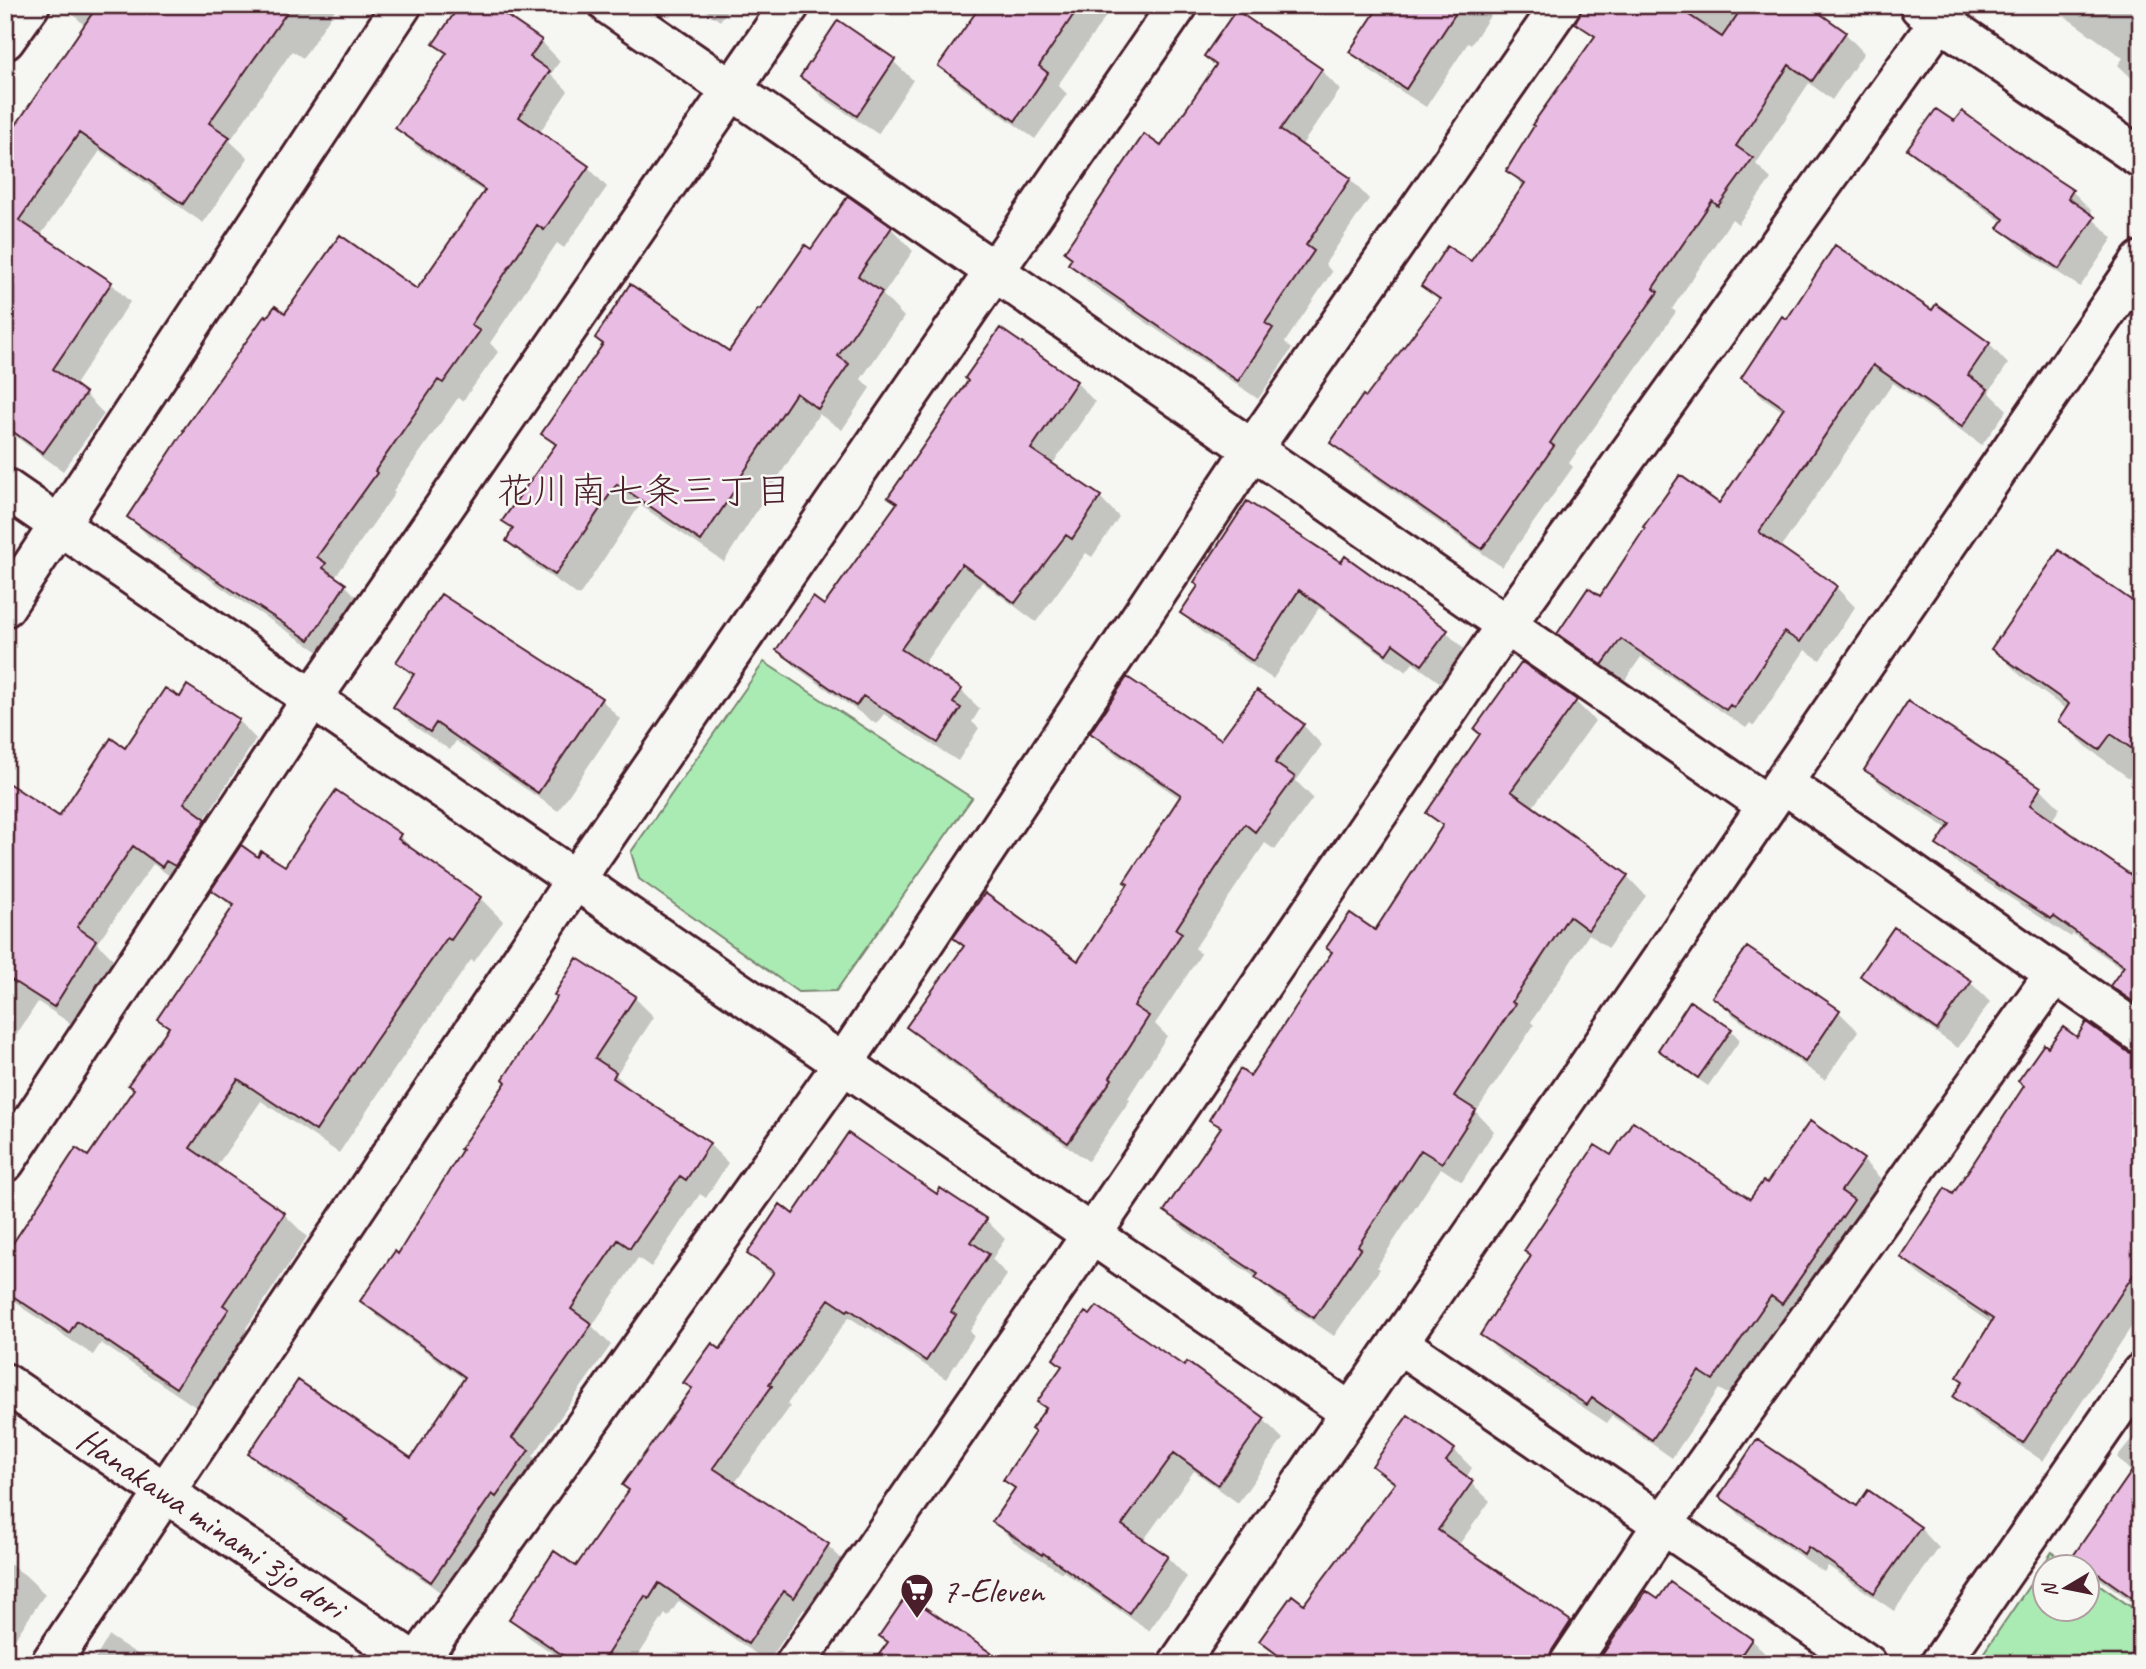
<svg xmlns="http://www.w3.org/2000/svg" width="2146" height="1669" font-family="Caveat,'Klee One',sans-serif">
	<style>
		.green { fill: #aaebb4; stroke: #7a8570; stroke-width: 2 }
		.shadow { fill: #0003 }
		.building { fill: #e9bde3; stroke: #4a1f2b; stroke-width: 2 }
		.lines { fill: none; stroke-linecap: round; stroke-linejoin: round }
		.minor-casing { stroke: #4a1f2b; stroke-width: 44 }
		.minor { stroke: #f6f6f2; stroke-width: 38 }
		.labels { text-anchor: middle; dominant-baseline: central; stroke-width: 5; stroke-linejoin: round; paint-order: stroke }
		.street-label { font-size: 35px; fill: #4a1f2b; stroke: #f6f6f2 }
		.poi-label { font-size: 35px; fill: #4a1f2b; stroke: #f6f6f2; text-anchor: start }
		.neighbourhood-label { font-size: 37px; fill: #4a1f2b; stroke: #f6f6f2 }
	</style>
	<rect width="100%" height="100%" fill="#f6f6f2"/>
	<filter id="ink" filterUnits="userSpaceOnUse"><feTurbulence type="fractalNoise" baseFrequency=".0143" numOctaves="2"/><feDisplacementMap in="SourceGraphic" scale="14" xChannelSelector="R" yChannelSelector="G"/><feConvolveMatrix kernelMatrix="1 2 1 2 8 2 1 2 1" color-interpolation-filters="sRGB"/></filter>
	<g filter="url(#ink)">
		<path class="green" d="M 764,662 L 972,798 L 836,991 L 798,992 L 639,879 L 631,852 Z
			M 2052,1552 L 2074,1567 L 2044,1568 L 2044,1610 L 2086,1610 L 2087,1576 L 2141,1614 L 2141,1664 L 1976,1664 Z"/>
		<path class="shadow" d="M 75,5 L 338,5 L 303,58 L 292,51 L 230,141 L 248,158 L 203,223 L 100,151 L 40,236 L 111,283 L 130,302 L 74,386 L 85,394 L 104,414 L 63,471 L 5,429 L 5,118 L 7,116 L 19,124 L 86,27 L 71,12 Z
			M 698,5 L 731,5 L 720,21 Z
			M 983,5 L 1100,5 L 1108,13 L 1058,85 L 1067,94 L 1035,139 L 959,85 L 940,66 Z
			M 1382,5 L 1497,5 L 1471,45 L 1468,43 L 1426,107 L 1371,72 L 1351,52 Z
			M 1605,5 L 1805,5 L 1845,33 L 1864,53 L 1832,100 L 1809,83 L 1756,164 L 1771,179 L 1738,224 L 1732,219 L 1672,309 L 1676,312 L 1569,463 L 1573,467 L 1502,567 L 1352,462 L 1332,443 L 1440,302 L 1423,285 L 1471,263 L 1524,187 L 1508,171 L 1596,37 L 1589,30 Z
			M 2049,5 L 2141,5 L 2141,87 L 2118,65 L 2123,58 Z
			M 541,41 L 560,61 L 551,74 L 568,91 L 539,133 L 588,167 L 607,187 L 564,248 L 557,243 L 490,343 L 498,352 L 463,401 L 458,398 L 393,491 L 395,493 L 336,576 L 364,604 L 328,658 L 235,597 L 148,536 L 129,517 L 285,316 L 418,292 L 485,193 L 417,147 L 398,128 L 447,56 L 436,44 Z
			M 1206,56 L 1321,70 L 1340,90 L 1301,146 L 1350,179 L 1369,199 L 1325,264 L 1332,272 L 1285,342 L 1292,349 L 1258,399 L 1090,284 L 1070,264 L 1162,149 L 1217,67 Z
			M 893,61 L 913,80 L 878,134 L 822,97 L 802,77 Z
			M 1909,149 L 2049,177 L 2072,191 L 2092,211 L 2089,215 L 2113,238 L 2080,287 L 2020,247 L 2001,228 L 2004,223 L 1929,168 Z
			M 891,228 L 913,251 L 883,295 L 904,317 L 861,379 L 870,388 L 842,430 L 819,414 L 724,562 L 640,505 L 579,596 L 531,563 L 508,540 L 514,530 L 505,521 L 556,447 L 543,434 L 729,353 L 812,251 Z
			M 1932,313 L 1989,344 L 2008,364 L 1989,392 L 2007,410 L 1982,445 L 1893,383 L 1780,549 L 1836,587 L 1855,607 L 1820,660 L 1805,650 L 1754,726 L 1750,723 L 1746,728 L 1641,657 L 1623,683 L 1579,653 L 1560,633 L 1601,599 L 1720,506 L 1784,412 L 1762,397 L 1743,378 L 1787,321 Z
			M 1076,382 L 1095,402 L 1052,465 L 1100,497 L 1119,517 L 1092,557 L 1086,553 L 1036,622 L 982,582 L 923,665 L 961,690 L 980,709 L 972,722 L 979,728 L 958,761 L 884,714 L 876,724 L 798,669 L 778,649 L 825,608 L 898,505 L 890,497 Z
			M 1341,565 L 1446,632 L 1466,651 L 1442,684 L 1413,663 L 1406,672 L 1319,608 L 1273,679 L 1202,632 L 1182,613 Z
			M 2141,610 L 2141,762 L 2129,778 L 2089,749 L 2060,721 L 2067,710 L 2022,677 L 1993,648 Z
			M 398,662 L 601,699 L 620,719 L 558,811 L 456,741 L 450,750 L 415,727 L 396,707 L 414,678 Z
			M 180,700 L 238,720 L 256,739 L 204,820 L 224,839 L 181,884 L 153,864 L 97,943 L 114,960 L 73,1025 L 38,1002 L 5,1052 L 5,783 L 60,819 L 126,750 Z
			M 1576,702 L 1595,721 L 1532,808 L 1627,876 L 1646,896 L 1608,948 L 1589,934 L 1531,1022 L 1534,1025 L 1476,1112 L 1494,1131 L 1462,1182 L 1441,1168 L 1377,1267 L 1380,1269 L 1334,1336 L 1277,1297 L 1261,1281 L 1185,1230 L 1166,1211 L 1221,1130 L 1211,1119 L 1251,1078 L 1376,933 L 1444,828 L 1429,813 Z
			M 1303,725 L 1322,745 L 1296,781 L 1313,798 L 1275,850 L 1265,843 L 1195,948 L 1201,954 L 1155,1024 L 1167,1036 L 1128,1098 L 1130,1100 L 1088,1161 L 928,1046 L 908,1027 L 965,948 L 955,938 L 1079,963 L 1181,799 L 1112,752 L 1092,733 L 1221,742 Z
			M 1866,770 L 2040,788 L 2060,808 L 2051,822 L 2141,884 L 2141,1011 L 2113,986 L 2123,969 L 2073,934 L 2071,937 L 1958,864 L 1938,845 L 1948,829 L 1886,789 Z
			M 400,836 L 420,857 L 480,898 L 503,921 L 474,962 L 471,960 L 396,1067 L 339,1153 L 261,1101 L 216,1167 L 284,1214 L 307,1237 L 246,1328 L 251,1333 L 200,1410 L 101,1343 L 93,1355 L 24,1309 L 5,1291 L 88,1158 L 135,1090 L 170,1029 L 159,1019 L 233,909 L 214,890 L 258,859 L 285,869 Z
			M 1863,975 L 1971,983 L 1990,1002 L 1958,1048 L 1882,995 Z
			M 634,997 L 654,1017 L 616,1075 L 635,1093 L 709,1144 L 728,1163 L 706,1198 L 700,1194 L 651,1267 L 638,1258 L 592,1326 L 611,1345 L 533,1456 L 547,1470 L 451,1600 L 360,1534 L 270,1473 L 250,1454 L 411,1460 L 465,1380 L 382,1320 L 362,1301 L 399,1256 Z
			M 1714,997 L 1839,1012 L 1858,1031 L 1825,1080 L 1734,1016 Z
			M 1731,1030 L 1740,1040 L 1708,1086 L 1669,1059 L 1660,1049 Z
			M 2077,1040 L 2141,1057 L 2141,1312 L 2043,1461 L 1975,1416 L 1955,1396 L 1992,1324 L 1921,1276 L 1902,1257 L 1954,1196 L 2049,1050 Z
			M 1611,1158 L 1751,1201 L 1767,1185 L 1863,1160 L 1882,1180 L 1862,1209 L 1873,1220 L 1734,1398 L 1719,1389 L 1672,1458 L 1612,1416 L 1607,1423 L 1502,1354 L 1482,1334 Z
			M 937,1197 L 986,1220 L 1005,1239 L 992,1259 L 1007,1275 L 970,1331 L 974,1336 L 946,1379 L 868,1327 L 867,1329 L 849,1317 L 787,1404 L 790,1407 L 734,1484 L 827,1545 L 847,1564 L 814,1616 L 804,1609 L 768,1662 L 679,1601 L 668,1617 L 665,1614 L 633,1664 L 569,1664 L 530,1638 L 511,1619 L 577,1569 L 630,1490 L 693,1390 L 686,1382 L 721,1351 L 773,1276 L 749,1254 L 794,1216 Z
			M 1055,1359 L 1184,1368 L 1187,1365 L 1264,1420 L 1283,1439 L 1238,1503 L 1194,1471 L 1143,1541 L 1167,1557 L 1187,1577 L 1149,1631 L 1063,1571 L 1062,1573 L 1014,1542 L 994,1522 L 1015,1490 L 1005,1480 L 1037,1432 L 1047,1410 L 1039,1402 L 1063,1367 Z
			M 2141,1427 L 2141,1608 L 2094,1575 L 2075,1556 L 2132,1473 L 2117,1457 Z
			M 1454,1450 L 1472,1468 L 1466,1478 L 1490,1501 L 1458,1546 L 1570,1623 L 1589,1641 L 1573,1664 L 1286,1664 L 1280,1659 L 1261,1641 L 1304,1607 L 1395,1486 L 1375,1466 Z
			M 1721,1496 L 1857,1508 L 1920,1528 L 1939,1548 L 1894,1611 L 1828,1566 L 1824,1572 L 1741,1516 Z
			M 5,1561 L 25,1575 L 45,1594 L 6,1652 Z
			M 1659,1601 L 1751,1640 L 1776,1664 L 1598,1664 Z
			M 109,1636 L 153,1664 L 92,1664 Z"/>
		<path class="building" d="M 98,5 L 292,5 L 209,123 L 230,137 L 183,204 L 79,133 L 19,220 L 112,282 L 53,369 L 86,393 L 43,453 L 5,426 L 5,141 Z
			M 460,5 L 491,5 L 542,40 L 530,57 L 550,71 L 519,117 L 589,166 L 544,230 L 537,225 L 471,325 L 480,331 L 443,383 L 438,380 L 375,471 L 377,473 L 317,557 L 326,563 L 323,568 L 346,584 L 309,640 L 214,578 L 127,517 L 184,431 L 183,430 L 265,315 L 267,317 L 275,306 L 285,313 L 340,235 L 417,289 L 485,190 L 395,128 L 447,53 L 433,44 Z
			M 981,5 L 1080,5 L 1039,66 L 1048,73 L 1015,121 L 938,66 Z
			M 1380,5 L 1461,5 L 1406,89 L 1349,52 Z
			M 1583,5 L 1674,5 L 1722,37 L 1744,5 L 1808,5 L 1846,32 L 1812,81 L 1789,65 L 1736,146 L 1753,158 L 1718,206 L 1712,201 L 1653,288 L 1658,292 L 1562,425 L 1550,443 L 1554,446 L 1482,549 L 1330,443 L 1363,395 L 1366,397 L 1440,299 L 1421,286 L 1447,246 L 1471,261 L 1525,183 L 1506,171 L 1534,126 L 1532,125 L 1595,36 L 1575,23 Z
			M 1236,10 L 1322,69 L 1280,130 L 1351,178 L 1306,245 L 1314,251 L 1265,323 L 1273,328 L 1238,381 L 1068,264 L 1072,258 L 1064,252 L 1144,134 L 1161,146 L 1216,65 L 1204,56 Z
			M 838,20 L 895,59 L 857,116 L 800,77 Z
			M 1936,109 L 1954,121 L 1962,111 L 2050,175 L 2073,190 L 2068,198 L 2095,217 L 2059,269 L 1998,228 L 2004,219 L 1907,149 Z
			M 848,196 L 892,227 L 858,276 L 882,292 L 838,356 L 849,364 L 818,409 L 796,393 L 736,484 L 738,485 L 701,541 L 617,484 L 555,575 L 506,541 L 513,528 L 502,521 L 556,444 L 541,434 L 603,344 L 595,338 L 630,284 L 729,351 L 758,309 L 760,310 L 805,245 L 811,249 Z
			M 1835,245 L 1932,310 L 1936,304 L 1990,343 L 1968,375 L 1988,389 L 1962,427 L 1873,365 L 1759,532 L 1837,586 L 1800,642 L 1784,632 L 1734,708 L 1730,705 L 1726,710 L 1621,639 L 1602,665 L 1557,634 L 1588,588 L 1600,596 L 1645,528 L 1643,527 L 1680,475 L 1719,503 L 1784,408 L 1741,378 L 1782,316 L 1787,319 Z
			M 1000,328 L 1077,381 L 1031,449 L 1101,496 L 1072,539 L 1066,535 L 1015,603 L 962,564 L 901,649 L 962,689 L 953,703 L 961,708 L 938,743 L 863,696 L 856,706 L 776,650 L 813,597 L 824,605 L 897,503 L 888,497 L 968,381 L 965,378 Z
			M 1247,501 L 1341,562 L 1345,556 L 1448,630 L 1422,665 L 1393,644 L 1386,654 L 1299,590 L 1253,661 L 1180,613 L 1198,586 L 1194,582 Z
			M 2059,550 L 2141,607 L 2141,755 L 2111,734 L 2099,750 L 2058,721 L 2069,704 L 1991,649 Z
			M 441,594 L 602,698 L 538,793 L 436,723 L 430,732 L 393,707 L 414,674 L 396,662 Z
			M 1522,662 L 1577,700 L 1511,791 L 1628,875 L 1588,930 L 1569,916 L 1512,1002 L 1515,1004 L 1454,1096 L 1476,1110 L 1442,1163 L 1421,1150 L 1358,1246 L 1361,1248 L 1314,1318 L 1255,1278 L 1258,1274 L 1164,1211 L 1221,1127 L 1209,1120 L 1240,1069 L 1250,1076 L 1332,952 L 1326,948 L 1350,913 L 1375,930 L 1443,825 L 1426,813 L 1480,734 L 1474,729 Z
			M 1127,677 L 1221,739 L 1257,690 L 1304,724 L 1275,763 L 1295,777 L 1255,832 L 1245,824 L 1176,929 L 1182,933 L 1134,1006 L 1149,1016 L 1110,1077 L 1112,1079 L 1068,1143 L 906,1027 L 964,946 L 953,938 L 985,893 L 1078,961 L 1128,884 L 1124,882 L 1181,795 L 1090,733 Z
			M 187,685 L 239,719 L 184,803 L 206,819 L 175,866 L 166,861 L 162,867 L 133,846 L 77,927 L 96,940 L 54,1007 L 5,976 L 5,781 L 59,816 L 111,738 L 125,748 L 165,688 L 180,697 Z
			M 1908,701 L 2041,787 L 2030,805 L 2141,882 L 2141,1007 L 2110,986 L 2124,966 L 2053,916 L 2051,919 L 1936,845 L 1950,824 L 1864,770 Z
			M 336,790 L 401,834 L 398,839 L 481,897 L 451,940 L 447,938 L 373,1044 L 316,1131 L 238,1079 L 190,1148 L 285,1213 L 223,1305 L 229,1309 L 176,1388 L 77,1321 L 69,1333 L 5,1291 L 5,1255 L 76,1148 L 88,1156 L 134,1089 L 128,1085 L 169,1027 L 157,1019 L 234,905 L 211,890 L 241,845 L 258,857 L 261,851 L 285,866 Z
			M 1894,927 L 1972,981 L 1937,1030 L 1860,976 Z
			M 1747,947 L 1840,1010 L 1805,1062 L 1712,997 Z
			M 577,958 L 636,996 L 595,1058 L 616,1072 L 613,1078 L 710,1143 L 686,1180 L 680,1176 L 630,1248 L 618,1240 L 571,1309 L 592,1324 L 512,1438 L 529,1450 L 496,1497 L 492,1494 L 431,1582 L 345,1521 L 347,1520 L 248,1454 L 298,1380 L 411,1458 L 465,1377 L 360,1301 L 395,1251 L 398,1254 L 462,1150 L 460,1149 L 506,1082 L 503,1079 L 557,997 L 554,995 Z
			M 1690,1001 L 1732,1029 L 1698,1078 L 1658,1050 Z
			M 2086,1022 L 2128,1052 L 2141,1056 L 2141,1263 L 2023,1443 L 1953,1397 L 1963,1381 L 1957,1377 L 1993,1319 L 1900,1257 L 1945,1188 L 1953,1194 L 2024,1086 L 2018,1081 L 2044,1044 L 2048,1047 L 2063,1027 L 2077,1037 Z
			M 1633,1121 L 1750,1199 L 1763,1181 L 1767,1183 L 1810,1121 L 1864,1159 L 1841,1191 L 1854,1200 L 1782,1304 L 1771,1296 L 1713,1380 L 1699,1371 L 1652,1440 L 1592,1398 L 1587,1405 L 1480,1335 L 1531,1256 L 1524,1251 L 1595,1145 L 1611,1155 Z
			M 848,1133 L 937,1194 L 940,1188 L 987,1219 L 971,1242 L 989,1254 L 951,1312 L 956,1315 L 926,1361 L 849,1309 L 847,1311 L 829,1299 L 769,1384 L 772,1386 L 713,1468 L 829,1544 L 794,1598 L 784,1591 L 748,1644 L 659,1583 L 649,1599 L 645,1596 L 601,1664 L 576,1664 L 509,1619 L 554,1551 L 576,1566 L 629,1490 L 622,1485 L 692,1388 L 683,1383 L 712,1343 L 720,1349 L 774,1272 L 747,1254 L 780,1204 L 793,1214 Z
			M 1097,1306 L 1184,1366 L 1187,1362 L 1265,1418 L 1218,1485 L 1174,1453 L 1122,1525 L 1168,1556 L 1129,1613 L 1043,1553 L 1042,1555 L 992,1522 L 1015,1488 L 1003,1480 L 1035,1432 L 1031,1429 L 1046,1408 L 1037,1402 L 1062,1366 L 1053,1359 L 1085,1312 L 1090,1315 Z
			M 1408,1415 L 1455,1449 L 1446,1461 L 1473,1481 L 1438,1530 L 1571,1621 L 1551,1652 L 1547,1664 L 1290,1664 L 1259,1641 L 1292,1595 L 1304,1604 L 1395,1483 L 1372,1466 Z
			M 1757,1439 L 1857,1506 L 1868,1490 L 1921,1527 L 1874,1593 L 1808,1547 L 1804,1554 L 1719,1497 Z
			M 2141,1458 L 2141,1604 L 2073,1556 Z
			M 1670,1582 L 1752,1639 L 1735,1664 L 1596,1664 L 1646,1591 L 1658,1599 Z
			M 905,1598 L 915,1605 L 917,1602 L 1007,1664 L 872,1664 L 888,1642 L 879,1636 Z"/>
		<g class="lines">
			<defs>
				<path id="minor" d="M 609,5 L 1767,805
					M 1920,7 L 2141,158
					M 5,40 L 30,5
					M 5,488 L 1350,1412
					M 5,607 L 402,5
					M 1783,783 L 2141,1034
					M 5,1162 L 312,699 L 790,5
					M 1398,1343 L 1867,1664
					M 5,1383 L 417,1664
					M 50,1664 L 575,880 L 1178,5
					M 416,1664 L 843,1064 L 1252,450 L 1561,5
					M 795,1664 L 1092,1234 L 1506,625 L 1951,5
					M 1178,1664 L 2141,261
					M 1569,1664 L 1663,1524 L 2055,973
					M 1940,1664 L 2141,1373"/>
			</defs>
			<use href="#minor" class="minor-casing"/>
			<use href="#minor" class="minor"/>
		</g>
	</g>
	<defs>
		<symbol id="supermarket-pin" viewBox="-11 -11 22 30"><path d="M0 17L-7.5 6A9.5 9.5 0 1 1 7.5 6Z" fill="#4a1f2b" stroke="#f6f6f2"/><path d="M-6-5.5h2.5l.6 2H6L4.5 2H-2.5L-4.4-4H-6ZM-1.5 3.2a1.3 1.3 0 1 0 .1 0ZM3 3.2a1.3 1.3 0 1 0 .1 0Z" fill="#fff"/></symbol>
	</defs>
	<g fill-rule="evenodd">
		<use href="#supermarket-pin" x="898" y="1571" width="38" height="52"/>
	</g>
	<g class="labels">
		<g class="street-label">
			<text transform="translate(211 1523) rotate(34)">Hanakawa minami 3jo dori</text>
		</g>
		<g class="poi-label">
			<text x="942" y="1590">7-Eleven</text>
		</g>
		<g class="neighbourhood-label">
			<text x="644" y="490">花川南七条三丁目</text>
		</g>
	</g>
	<rect width="2146" height="1669" fill="none" stroke="#f6f6f2" stroke-width="28"/>
	<rect x="14" y="14" width="2118" height="1641" fill="none" stroke="#4a1f2b" stroke-width="2.5" filter="url(#ink)"/>
	<g transform="translate(2066 1588) rotate(260)"><circle r="33" fill="#f6f6f2" stroke="#b1a0a2" stroke-width="2"/>
	<path d="M0-5L12 26L0 18L-12 26Z" fill="#4a1f2b"/>
	<text y="-10" font-size="19" font-weight="bold" text-anchor="middle" fill="#4a1f2b">N</text>
	</g>
</svg>
